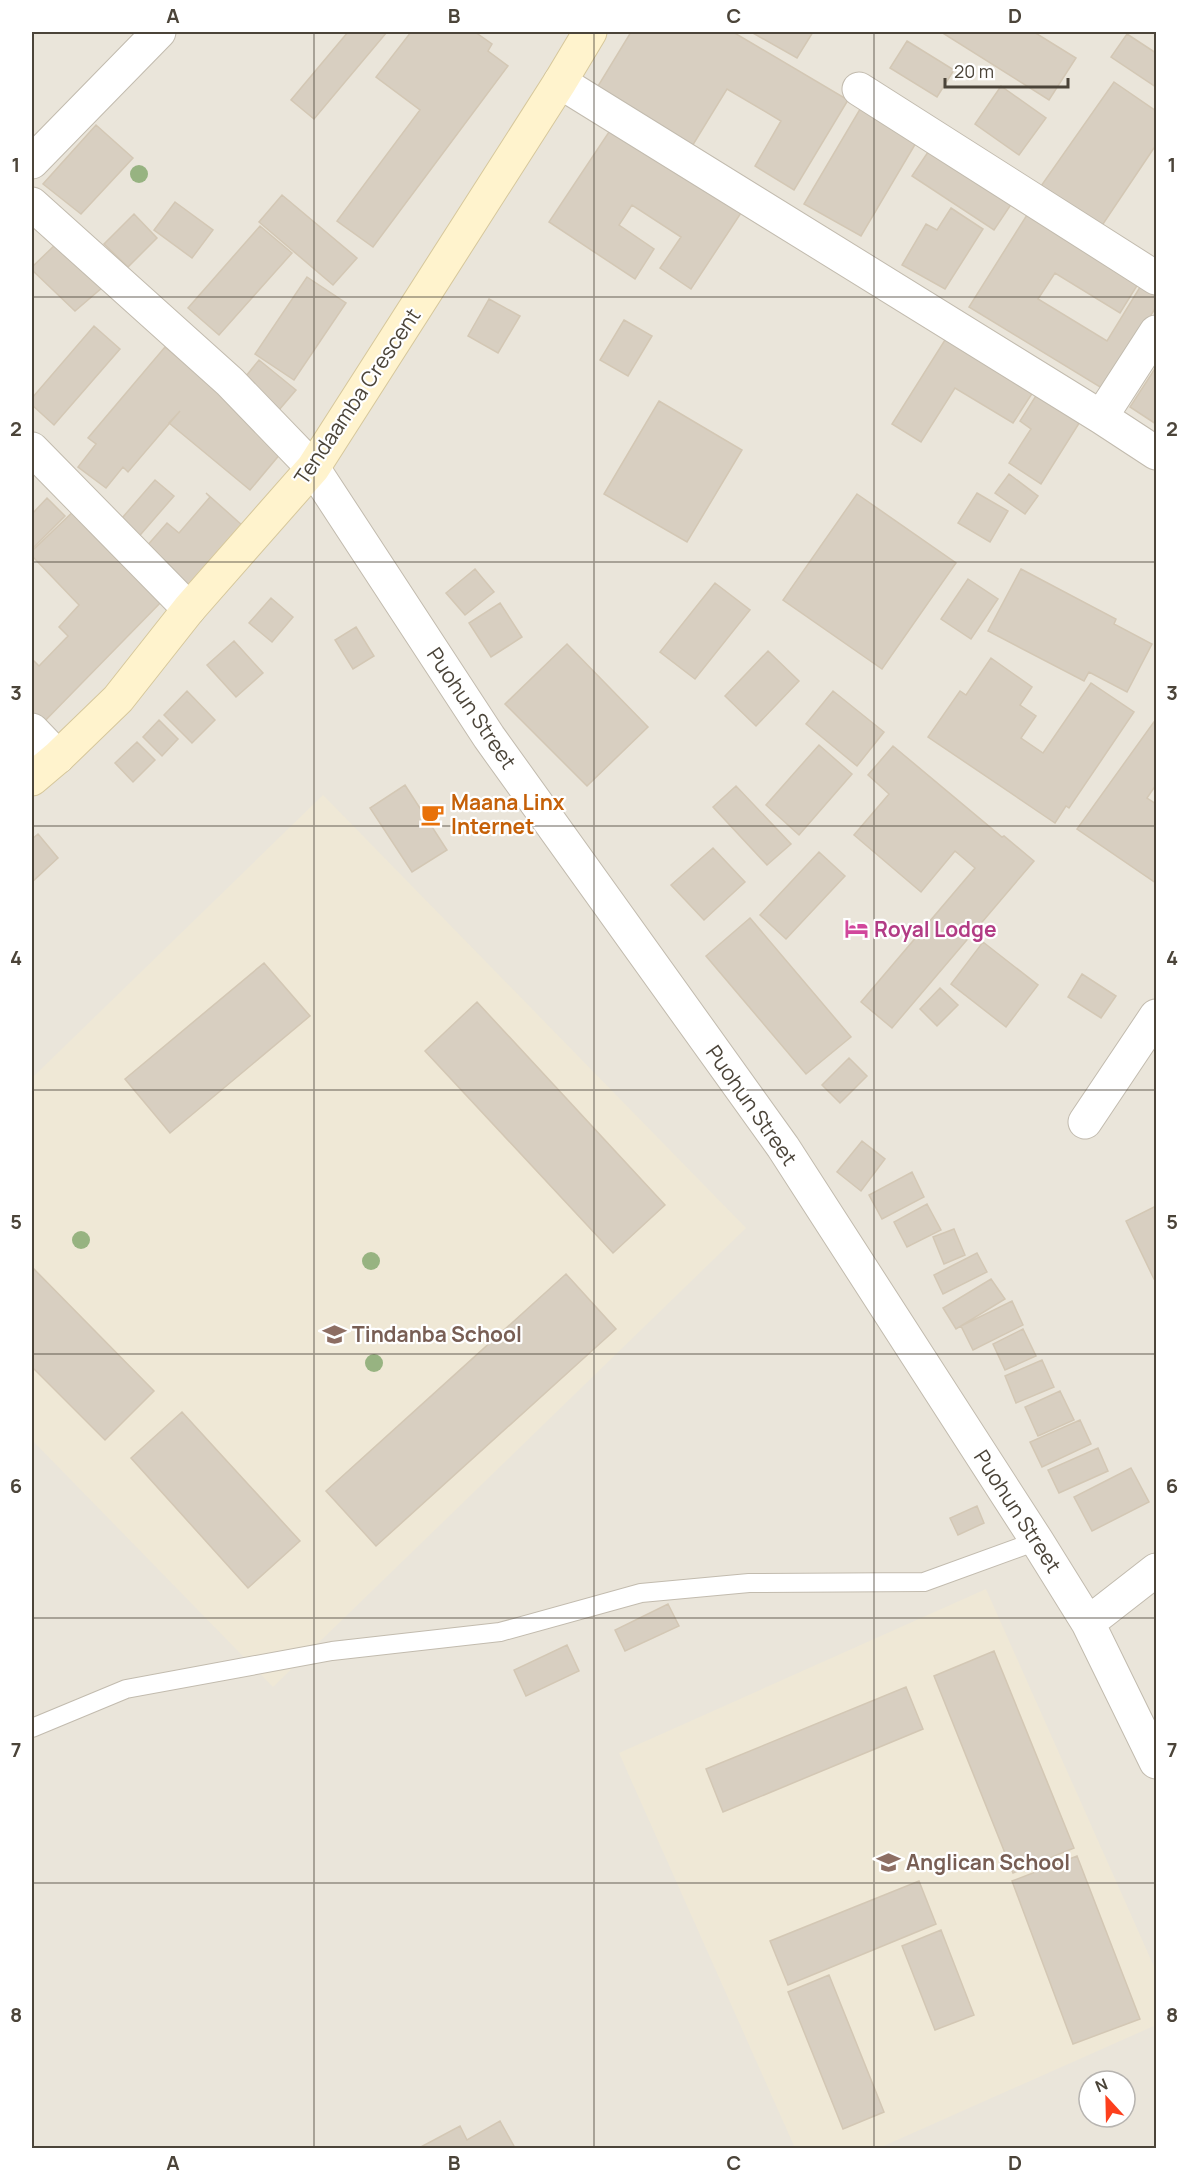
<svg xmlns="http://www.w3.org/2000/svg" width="1188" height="2180" font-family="Manrope,sans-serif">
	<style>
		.residential { fill: #eae5da; fill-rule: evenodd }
		.education { fill: #efe8d6 }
		.building { fill: #d8cfc1; stroke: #d3c7b4; stroke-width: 1.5 }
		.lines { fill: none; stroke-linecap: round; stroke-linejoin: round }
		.lane-casing { stroke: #c2bbae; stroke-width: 20 }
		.street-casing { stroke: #c2bbae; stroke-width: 35 }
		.secondary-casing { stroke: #d6c79b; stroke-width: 35 }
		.lane { stroke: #fff; stroke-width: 18 }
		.street { stroke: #fff; stroke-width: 33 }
		.secondary { stroke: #fff3cd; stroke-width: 33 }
		.tree { fill: #97b381 }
		.grid { fill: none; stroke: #4b4439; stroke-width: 1.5; stroke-opacity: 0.55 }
		.labels { text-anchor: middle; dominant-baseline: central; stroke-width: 4.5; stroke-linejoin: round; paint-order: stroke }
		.street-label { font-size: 21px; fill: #4b4439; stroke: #fff }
		.food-label { font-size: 21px; font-weight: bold; fill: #c56008; stroke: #fff; text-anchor: start }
		.hotel-label { font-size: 21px; font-weight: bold; fill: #b23c85; stroke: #fff; text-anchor: start }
		.education-label { font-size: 21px; font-weight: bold; fill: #785e54; stroke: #fff; text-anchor: start }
		.neatline { fill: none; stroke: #4b4439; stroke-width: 2 }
		.grid-label { font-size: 20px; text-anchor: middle; font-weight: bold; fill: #4b4439 }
	</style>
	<rect width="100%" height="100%" fill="#f6f3ec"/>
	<path class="residential" d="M32 32H1156V2148H32ZM1089 2081H1125V2117H1089Z"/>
	<path class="education" d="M323 795 746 1228 273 1687 32 1440V1078Z
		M986 1589 1156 1971V2025L879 2148H795L619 1753Z"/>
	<path class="building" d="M348 32H387L314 119 291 100Z
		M411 32H475L492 44 488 51 508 66 373 247 337 221 420 110 376 77Z
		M631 32H733L848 100 794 190 755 166 781 121 727 89 691 148 595 91Z
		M751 32H813L797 58Z
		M941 32H1034L1076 58 1049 100Z
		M1127 34 1156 53V87L1111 57Z
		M907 41 954 70 937 97 890 68Z
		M1114 82 1156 111V145L1101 227 1041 186Z
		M1001 86 1046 118 1019 155 975 124Z
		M866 99 923 131 861 236 804 204Z
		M96 125 133 158 81 214 43 184Z
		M611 129 741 213 691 289 660 268 681 237 632 205 619 225 654 249 635 279 549 222Z
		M934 143 1016 197 994 230 912 176Z
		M282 195 357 258 333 285 259 222Z
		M175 202 213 230 192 258 154 230Z
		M1032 207 1143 276 1120 313 1055 273 1038 299 1107 341 1145 279 1156 286V307L1105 390 969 307Z
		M951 208 983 229 945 289 902 265 926 224 937 230Z
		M134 214 157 238 128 267 104 244Z
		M260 226 292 253 219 335 188 308Z
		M57 243 103 287 75 311 32 270V267Z
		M307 277 346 303 294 380 255 354Z
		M489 299 520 316 498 353 468 336Z
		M624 320 652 336 628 376 600 360Z
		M94 326 120 349 54 425 32 405V398Z
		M950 332 1037 386 1013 423 955 388 921 442 892 424Z
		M165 347 286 447 250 490 169 423 180 411 128 472 123 467 106 488 78 467 96 444 88 438Z
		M259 360 296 390 279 410 242 381Z
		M1156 367V424L1130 407Z
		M1039 391 1083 417 1041 484 1009 463 1031 429 1020 421Z
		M659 401 742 450 687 542 604 494Z
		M1009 474 1038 496 1025 514 995 493Z
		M155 480 174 496 135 541 116 525Z
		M206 493 243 526 184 594 139 555 167 523 179 533 210 497Z
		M977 493 1008 511 990 542 958 523Z
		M857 494 956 563 882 669 783 600Z
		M47 498 65 516 32 549V514Z
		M79 506 166 597 39 727 32 719V659L39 666 68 636 59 627 79 605 32 556V551Z
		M475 569 494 592 465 615 446 593Z
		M1021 569 1116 619 1114 624 1152 644 1127 692 1089 672 1084 681 988 631Z
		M968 579 998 599 971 639 941 619Z
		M715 583 750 610 695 679 660 652Z
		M271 598 293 617 272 642 249 623Z
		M500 603 522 637 491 657 469 623Z
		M356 627 374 656 353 669 335 640Z
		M234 641 263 673 236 697 207 665Z
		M567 644 648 727 587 786 505 704Z
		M768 651 799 681 756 726 725 696Z
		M991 658 1032 687 1020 705 1036 716 1021 738 1043 753 1091 683 1134 712 1069 808 1066 806 1055 823 928 737 960 691 966 695Z
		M187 691 215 720 192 743 164 715Z
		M833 691 884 732 857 766 806 724Z
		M1156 719V785L1147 798 1156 804V883L1077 829Z
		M159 720 178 739 162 756 143 737Z
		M137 742 155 760 133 782 115 763Z
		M819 745 852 774 799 835 766 805Z
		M893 746 1002 837 1004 836 1034 861 892 1028 861 1002 975 868 955 851 921 892 854 835 889 794 868 775Z
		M405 785 447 850 412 872 370 808Z
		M736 786 791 844 767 865 713 807Z
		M38 834 58 858 32 882V839Z
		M713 848 745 882 704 920 671 885Z
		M819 852 845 876 786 939 760 915Z
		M750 918 851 1037 806 1074 706 956Z
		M983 942 1038 985 1006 1027 951 984Z
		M264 963 310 1016 170 1133 125 1079Z
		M1082 974 1116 996 1101 1018 1068 997Z
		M940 988 958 1005 937 1026 920 1009Z
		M477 1002 665 1205 613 1253 425 1051Z
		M849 1058 867 1076 840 1103 822 1085Z
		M862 1141 885 1159 861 1191 837 1172Z
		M912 1172 924 1197 882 1219 869 1195Z
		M927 1204 941 1230 907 1247 894 1222Z
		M1156 1206V1278L1154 1279 1126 1221Z
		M954 1229 965 1255 944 1264 933 1237Z
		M977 1253 987 1272 943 1294 934 1275Z
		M32 1267 154 1391 105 1440 32 1367Z
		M566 1274 616 1329 376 1546 326 1491Z
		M991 1279 1005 1299 956 1329 943 1308Z
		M1012 1301 1023 1325 973 1350 961 1326Z
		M1023 1329 1036 1356 1005 1370 993 1344Z
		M1042 1360 1054 1387 1016 1403 1005 1376Z
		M1060 1391 1074 1420 1038 1436 1025 1407Z
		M182 1412 300 1541 248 1588 131 1458Z
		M1080 1420 1091 1444 1042 1467 1030 1442Z
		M1098 1448 1108 1471 1059 1493 1048 1470Z
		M1131 1468 1149 1502 1092 1531 1074 1497Z
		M977 1506 984 1523 958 1535 950 1518Z
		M668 1604 679 1626 625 1651 615 1630Z
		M567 1645 579 1671 526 1696 514 1670Z
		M994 1651 1074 1848 1013 1873 934 1676Z
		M906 1687 923 1729 723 1812 706 1769Z
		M1077 1856 1140 2019 1073 2044 1012 1881Z
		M919 1881 936 1924 788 1985 770 1941Z
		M941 1930 974 2015 935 2030 902 1946Z
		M829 1975 884 2112 843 2129 788 1992Z
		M500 2121 515 2148H419L460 2126 467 2140Z"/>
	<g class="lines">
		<defs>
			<path id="lane" d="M32 1728 126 1689 332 1651 500 1632 641 1593 749 1583 924 1582 1037 1541"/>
			<path id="street" d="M560 82 1101 417 1156 453
				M859 89 1156 278
				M32 162 159 32
				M32 204 230 382 313 468 489 737 783 1147 1037 1541 1088 1623 1156 1762
				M1101 417 1156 332
				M32 449 189 609
				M32 730 58 757
				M1085 1122 1156 1016
				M1088 1623 1156 1570"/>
			<path id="secondary" d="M32 779 58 757 118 699 189 609 313 468 560 82 590 32"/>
		</defs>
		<use href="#lane" class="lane-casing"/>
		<use href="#street" class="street-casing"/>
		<use href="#secondary" class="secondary-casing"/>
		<use href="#lane" class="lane"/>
		<use href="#street" class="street"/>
		<use href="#secondary" class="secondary"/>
	</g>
	<g class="tree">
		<circle cx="139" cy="174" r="9"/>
		<circle cx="81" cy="1240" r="9"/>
		<circle cx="371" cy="1261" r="9"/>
		<circle cx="374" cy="1363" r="9"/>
	</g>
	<path class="grid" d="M314 32V2148M594 32V2148M874 32V2148M32 297H1156M32 562H1156M32 826H1156M32 1090H1156M32 1354H1156M32 1618H1156M32 1883H1156"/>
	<defs>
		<symbol id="cafe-bare" viewBox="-9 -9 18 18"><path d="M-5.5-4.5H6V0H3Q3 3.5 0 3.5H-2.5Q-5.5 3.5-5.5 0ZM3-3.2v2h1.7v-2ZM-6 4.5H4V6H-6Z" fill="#e8710a" stroke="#fff" stroke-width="2.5" paint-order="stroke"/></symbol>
		<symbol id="hotel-bare" viewBox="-9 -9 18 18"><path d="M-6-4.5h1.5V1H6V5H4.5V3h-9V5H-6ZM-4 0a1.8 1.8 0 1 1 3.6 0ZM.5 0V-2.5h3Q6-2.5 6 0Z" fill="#d1479c" stroke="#fff" stroke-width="2.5" paint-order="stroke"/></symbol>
		<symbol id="school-bare" viewBox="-9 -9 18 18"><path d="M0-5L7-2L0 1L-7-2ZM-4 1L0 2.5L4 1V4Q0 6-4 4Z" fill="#8d6e63" stroke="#fff" stroke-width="2.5" paint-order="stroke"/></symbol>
	</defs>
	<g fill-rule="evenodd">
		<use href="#cafe-bare" x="416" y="798" width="33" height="33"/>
		<use href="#hotel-bare" x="840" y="912" width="33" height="33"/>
		<use href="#school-bare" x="318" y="1318" width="33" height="33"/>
		<use href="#school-bare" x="872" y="1846" width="33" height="33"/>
	</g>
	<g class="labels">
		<g class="street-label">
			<text transform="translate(357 396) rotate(-56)">Tendaamba Crescent</text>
			<text transform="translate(472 708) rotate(56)">Puohun Street</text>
			<text transform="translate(752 1105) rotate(55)">Puohun Street</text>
			<text transform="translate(1018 1511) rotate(57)">Puohun Street</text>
		</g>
		<g class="food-label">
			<text x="451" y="802">Maana Linx<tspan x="451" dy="24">Internet</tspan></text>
		</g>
		<g class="hotel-label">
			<text x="874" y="929">Royal Lodge</text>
		</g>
		<g class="education-label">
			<text x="352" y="1334">Tindanba School</text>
			<text x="906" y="1862">Anglican School</text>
		</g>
	</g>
	<rect width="1188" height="2180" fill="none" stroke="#ffffff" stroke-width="66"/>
	<g transform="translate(1107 2099) rotate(338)"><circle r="28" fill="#ffffff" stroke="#b7b4b0" stroke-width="1.5"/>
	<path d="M0-4.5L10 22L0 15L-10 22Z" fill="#fc3f1d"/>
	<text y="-9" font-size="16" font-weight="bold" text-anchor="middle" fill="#4b4439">N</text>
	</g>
	<path d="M945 78v9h123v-9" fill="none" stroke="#4b4439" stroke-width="3"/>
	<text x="954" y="78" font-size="18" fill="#4b4439" stroke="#ffffff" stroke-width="4.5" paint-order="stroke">20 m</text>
	<rect x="33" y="33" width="1122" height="2114" class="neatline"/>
	<g class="grid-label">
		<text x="173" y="23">A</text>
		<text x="454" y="23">B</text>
		<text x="734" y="23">C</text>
		<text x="1015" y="23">D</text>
		<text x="16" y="172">1</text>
		<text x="1172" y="172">1</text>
		<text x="16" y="436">2</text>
		<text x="1172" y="436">2</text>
		<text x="16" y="700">3</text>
		<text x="1172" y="700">3</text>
		<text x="16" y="965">4</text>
		<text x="1172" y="965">4</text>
		<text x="16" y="1229">5</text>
		<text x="1172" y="1229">5</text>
		<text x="16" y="1493">6</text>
		<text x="1172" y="1493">6</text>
		<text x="16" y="1757">7</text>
		<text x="1172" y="1757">7</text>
		<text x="16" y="2022">8</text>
		<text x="1172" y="2022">8</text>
		<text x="173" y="2170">A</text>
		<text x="454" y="2170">B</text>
		<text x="734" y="2170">C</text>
		<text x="1015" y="2170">D</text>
	</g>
</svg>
